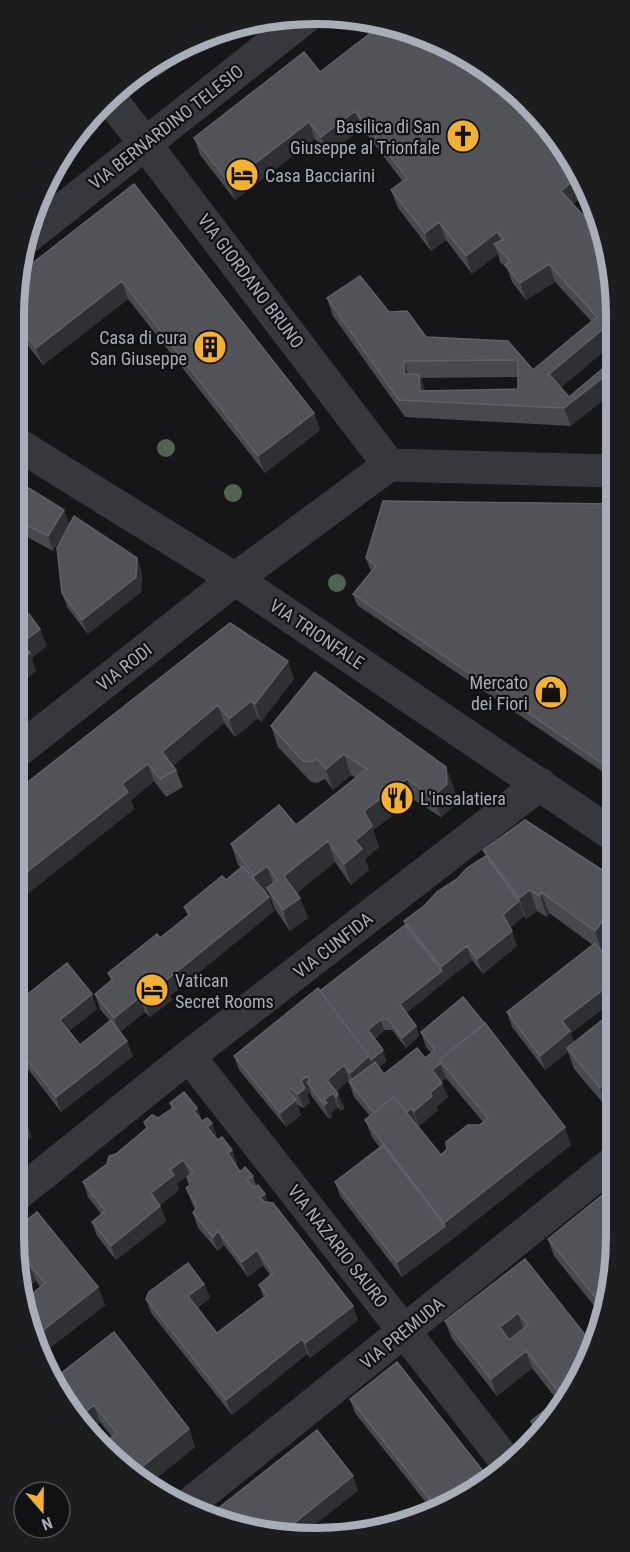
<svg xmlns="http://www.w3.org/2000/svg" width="630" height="1552" font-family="'Roboto Condensed',sans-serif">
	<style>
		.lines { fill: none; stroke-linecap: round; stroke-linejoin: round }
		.minor { stroke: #37383d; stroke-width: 33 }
		.tree { fill: #506452 }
		.wall { fill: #47494d; fill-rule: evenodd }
		.shaded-wall { fill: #2f3033 }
		.building { fill: #525359; stroke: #5f6168; stroke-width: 1.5; fill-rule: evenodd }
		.labels { text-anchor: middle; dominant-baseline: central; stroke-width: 4.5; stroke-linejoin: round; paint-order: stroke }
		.poi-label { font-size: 18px; fill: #a8adb8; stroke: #111113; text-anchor: end }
		.street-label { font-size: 18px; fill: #a8adb8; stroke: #111113 }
		.rim { fill: none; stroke: #a8adb8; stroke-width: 8 }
	</style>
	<rect width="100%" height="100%" fill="#161618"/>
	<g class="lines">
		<path class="minor" d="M111 99 389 465
			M26 238 307 16
			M14 442 235 579 615 836
			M389 465 614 471
			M14 754 235 579 389 465
			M189 1056 508 1464
			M14 1197 189 1056 540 784
			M187 1506 616 1160"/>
	</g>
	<g class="tree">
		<circle cx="166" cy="448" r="9"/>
		<circle cx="233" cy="493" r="9"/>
		<circle cx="337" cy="583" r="9"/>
	</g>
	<path class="wall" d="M181 45 157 78 150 69Z
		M320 72 542 116 589 191 573 204 614 275V353L609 347 560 388 571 426 405 417 333 316 327 298 389 312 426 337 508 341 533 370 591 321 555 282 526 300 512 282 507 268 500 262 498 254 472 274 446 240 431 251 398 208 391 190 403 182 362 128 328 155 315 139 235 200 200 155 194 138ZM518 377V389L425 391 421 378Z
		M134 184 314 413 320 430 265 473 128 299 43 365 14 328V315Z
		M14 479 64 510 69 524 53 551 14 530Z
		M614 504 615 780 357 605 353 594 372 570 370 569 366 558Z
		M142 572 141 592 88 634 67 607 62 593Z
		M230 623 294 679 261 722 258 718 235 737 224 723 173 766 176 770 183 787 166 797 154 781 131 800 134 809 16 903 14 899V793Z
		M271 726 454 788 455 805 441 817 414 800 373 830 379 847 365 859 369 870 351 885 335 862 297 893 300 898 308 918 290 931 275 909 268 891 266 893 269 897 274 911 170 996 172 1000 150 1017 145 1012 120 1032 133 1056 61 1112 14 1051V1005L97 1009 69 1031 80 1045 110 1021 100 1009 95 994 111 981 108 973 160 938 188 916 184 907 226 880 241 868 238 865 231 844 296 825 356 778 351 775 333 790 325 779 317 783 311 782 278 747Z
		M483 850 616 879V951L611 945 610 942 602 952 616 970V999L571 1033 574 1042 616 1009 608 1109 574 1069 568 1052 545 1070 512 1027 507 1012 593 945 549 913 547 917 537 911 526 919 524 916 510 928 517 946 483 974 472 960 406 1013 416 1026 419 1036 406 1048 392 1030H384L375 1039 387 1061 379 1067 384 1074 425 1058 431 1053 426 1047 421 1032 571 1145 450 1241 402 1277 340 1196 335 1182 380 1148 372 1137 365 1120 370 1116 354 1097 349 1082 350 1081 349 1080 337 1091 338 1094 344 1108 341 1111 338 1107 331 1113 332 1117 329 1119 312 1097 310 1092 307 1095 310 1102 304 1108 297 1105 301 1115 286 1127 239 1070 234 1056 320 991 405 925 404 921 424 906 486 856ZM446 1078 483 1122 441 1155 416 1124 417 1123 419 1126 438 1110 436 1107 448 1097 441 1082Z
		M170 1103 197 1108 202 1121 212 1123 217 1138 216 1139 232 1150 237 1164 236 1165 240 1172 253 1176 256 1186 358 1320 310 1358 307 1354 232 1415 151 1313 146 1299 204 1284 210 1298 197 1308 217 1333 264 1298 259 1285 270 1275 263 1265 248 1277 224 1245 218 1251 198 1228 193 1213 195 1209 192 1203 186 1188 190 1185 189 1174 177 1184 179 1190 160 1205 166 1221 116 1260 97 1236 92 1222 101 1214 88 1197 83 1182 107 1164 116 1154 158 1118 172 1109Z
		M14 1237 98 1287 105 1305 41 1355 30 1334ZM36 1281 40 1287 32 1294 27 1288Z
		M616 1237 603 1317 554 1256 548 1239Z
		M525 1259 594 1346 554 1421 536 1437 531 1421 557 1400 532 1368 497 1396 452 1339 445 1321Z
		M55 1378 189 1429 195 1447 148 1485 101 1446 112 1437 100 1422Z
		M350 1399 482 1488 431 1509 355 1413Z"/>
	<path class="shaded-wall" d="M209 37 157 78 153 67 181 45Z
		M355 111 362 128 328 155 321 137Z
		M92 113 98 129 66 155 88 116Z
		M309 122 315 139 235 200 229 183Z
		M579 176 589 191 567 208 561 191Z
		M439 222 446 240 431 251 425 233Z
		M497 232 504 249 494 244 498 254 472 274 466 256Z
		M549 264 555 282 526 300 520 283Z
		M122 281 128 299 43 365 36 348Z
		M603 329 609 347 556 392 549 374Z
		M404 361 410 378 404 374Z
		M614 369V392L571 426 564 408Z
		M419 374 426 392 420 391Z
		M314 413 320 430 265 473 258 456Z
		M64 510 69 524 53 551 48 536Z
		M137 558 142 572 141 592 88 634 82 620Z
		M40 629 47 646 32 658 36 671 14 689V666L22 643Z
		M288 661 294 679 261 722 255 704Z
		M251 701 258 718 235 737 229 719Z
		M218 705 224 723 168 770 162 752Z
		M344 754 351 775 333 790 326 769Z
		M148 764 154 781 131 800 134 809 16 903 14 895V882L122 784Z
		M446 767 454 788 455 805 441 817 433 797Z
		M407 779 414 800 373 830 379 847 365 859 369 870 351 885 344 864 355 841 364 811Z
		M328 841 335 862 292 897 284 876Z
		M267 866 274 887 267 888 268 891 262 896 254 876Z
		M530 890 537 911 526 919 519 898Z
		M541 892 549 913 547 917 540 896Z
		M269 897 274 911 170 996 172 1000 150 1017 144 1002 164 982Z
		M300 898 308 918 290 931 283 910Z
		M519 901 524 916 508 930 503 915Z
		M613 907 616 913V935L604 925 610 942 602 952 595 931Z
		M512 931 517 946 483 974 477 959Z
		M467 946 472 960 404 1015 400 1004 442 971 441 967Z
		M616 980V999L571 1033 575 1046 567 1048 568 1052 545 1070 540 1056 562 1021Z
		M92 994 97 1009 65 1034 60 1020Z
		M140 997 145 1012 119 1033 114 1018Z
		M380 1020 384 1030 372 1041 368 1030Z
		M416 1026 419 1036 406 1048 402 1038Z
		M127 1041 133 1056 61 1112 56 1097Z
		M383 1050 387 1061 355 1087 350 1073 369 1056Z
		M440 1064 446 1078 438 1085 432 1070Z
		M344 1065 349 1080 333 1094 338 1107 331 1113 332 1117 329 1119 324 1105 327 1080Z
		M616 1075V1102L608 1109 600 1088Z
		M307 1076 313 1090 307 1082 310 1092 307 1095 310 1102 304 1108 298 1094 301 1081Z
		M442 1083 448 1097 436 1107 438 1110 419 1126 414 1111 430 1093Z
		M291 1089 301 1115 286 1127 280 1113 289 1091Z
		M338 1094 344 1108 341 1111 336 1097Z
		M197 1108 202 1123 194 1111Z
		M411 1108 417 1123 411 1127 406 1112Z
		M25 1120 32 1137 14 1151V1129Z
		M212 1123 217 1138 213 1142 207 1127Z
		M565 1127 571 1145 450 1241 402 1277 397 1262 445 1226 444 1223Z
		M232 1150 237 1164 233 1168 228 1153Z
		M183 1160 189 1174 177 1184 179 1190 156 1208 151 1193 170 1170Z
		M265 1194 270 1208 260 1197Z
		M160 1206 166 1221 116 1260 111 1246Z
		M218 1231 224 1245 218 1251 213 1237Z
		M257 1250 263 1265 248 1277 242 1262Z
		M29 1264 36 1281 23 1291 19 1272Z
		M204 1284 210 1298 194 1311 188 1296Z
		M98 1287 105 1305 41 1355 32 1339Z
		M353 1306 358 1320 310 1358 305 1343Z
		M518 1313 524 1330 506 1345 500 1327Z
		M302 1339 307 1354 232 1415 226 1400Z
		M526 1351 532 1368 497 1396 491 1379Z
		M94 1405 100 1422 87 1433 78 1418Z
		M189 1429 195 1447 148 1485 134 1473Z
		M353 1476 358 1491 302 1535 278 1536Z"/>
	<path class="building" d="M381 25 412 29 483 64 542 116 579 176 561 191 592 225 599 220 614 275V343L603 329 549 374 569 397 614 359V369L564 408 399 400 327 298 360 276 389 312 407 311 426 337 508 341 533 370 597 317 549 264 520 283 505 265 510 261 494 244 504 239 497 232 466 256 439 222 425 233 391 190 407 178 355 111 321 137 309 122 229 183 194 138 304 52 320 72ZM518 360V389L420 391 419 374H404V361Z
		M134 184 314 413 258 456 122 281 36 348 14 319 20 273Z
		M14 479 64 510 48 536 14 518Z
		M383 501 614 504 615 772 353 594 376 566 366 558Z
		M74 516 137 558 136 577 82 620 62 593 57 548Z
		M14 608 29 614 40 629 22 643 30 653 14 666Z
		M230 623 288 661 255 704 251 701 229 719 218 705 162 752 176 770 160 779 148 764 122 784 128 792 14 882V793Z
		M315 672 446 767 447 784 433 797 407 779 364 811 372 826 355 841 362 849 344 864 328 841 284 876 300 898 283 910 267 888 277 880 267 866 254 876 231 844 279 805 296 825 367 769 344 754 326 769 317 759 310 762 303 761 271 726Z
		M525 820 616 879V910L613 907 595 931 541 892 540 896 530 890 519 898 483 850Z
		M486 856 519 901 503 915 512 931 477 959 467 946 441 967 404 921 424 906 437 892 457 879 467 868Z
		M243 866 269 897 164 982 166 985 144 1002 140 997 114 1018 95 994 113 979 108 973 157 934 160 938 190 914 184 907 222 876 226 880Z
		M616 915V940L604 925Z
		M405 925 442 971 400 1004 416 1026 402 1038 388 1019 380 1020 368 1030 383 1050 371 1060 369 1056 320 991Z
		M595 943 616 970V980L562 1021 570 1031 540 1056 507 1012Z
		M67 963 92 994 60 1020 80 1045 111 1020 127 1041 56 1097 14 1043V1005Z
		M318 988 369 1056 350 1073 344 1065 327 1080 338 1094 336 1097 333 1093 324 1100 327 1103 324 1105 307 1082 310 1080 307 1076 301 1081 305 1088 298 1094 291 1089 289 1091 296 1100 280 1113 234 1056Z
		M463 997 485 1024 439 1060 440 1064 432 1070 442 1083 430 1093 432 1096 414 1111 411 1108 407 1112 394 1097 374 1113 349 1082 375 1062 384 1074 417 1048 425 1058 435 1050 421 1032Z
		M616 1009V1075L600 1088 567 1048Z
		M485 1023 565 1127 444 1223 365 1120 394 1097 441 1155 447 1149 446 1142 468 1125H480L488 1118 439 1060Z
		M184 1092 197 1108 194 1111 202 1121 207 1118 212 1123 207 1127 217 1140 222 1137 232 1150 228 1153 240 1172 245 1167 253 1176 247 1179 253 1188 258 1185 265 1194 260 1197 264 1202 273 1203 353 1306 305 1343 302 1339 226 1400 146 1299 149 1292 188 1263 204 1284 188 1296 217 1333 267 1295 259 1285 273 1273 257 1250 242 1262 218 1231 213 1237 193 1213 197 1207 186 1188 190 1185 187 1177 193 1172 183 1160 170 1170 174 1175 151 1193 160 1206 111 1246 92 1222 105 1211 83 1182 107 1164 109 1156 116 1154 147 1128 144 1122 152 1115 158 1118 173 1108 170 1103Z
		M14 1106 25 1120 14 1129Z
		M383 1145 445 1226 397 1262 335 1182Z
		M616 1184V1237L605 1309 548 1239Z
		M37 1212 98 1287 32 1339 30 1334 20 1279 32 1294 45 1283 29 1264 19 1272 14 1237V1230Z
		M525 1259 594 1346 554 1421 541 1433 531 1421 562 1396 526 1351 491 1379 445 1321ZM518 1313 528 1325 509 1340 500 1327Z
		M114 1332 189 1429 134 1473 101 1446 117 1433 94 1405 78 1418 55 1378Z
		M397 1362 490 1480 482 1488 436 1507 350 1399Z
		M317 1430 353 1476 278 1536H275L211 1514Z"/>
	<defs>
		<symbol id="church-disc" viewBox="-11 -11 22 22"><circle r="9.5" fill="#f2b134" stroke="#111113"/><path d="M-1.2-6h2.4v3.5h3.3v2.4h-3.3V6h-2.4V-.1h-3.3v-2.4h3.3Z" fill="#111"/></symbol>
		<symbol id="hotel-disc" viewBox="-11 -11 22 22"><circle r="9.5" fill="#f2b134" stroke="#111113"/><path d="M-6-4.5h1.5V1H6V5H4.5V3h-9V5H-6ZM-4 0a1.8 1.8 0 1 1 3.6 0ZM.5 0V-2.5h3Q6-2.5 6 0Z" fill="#111"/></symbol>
		<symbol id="building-disc" viewBox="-11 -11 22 22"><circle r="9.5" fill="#f2b134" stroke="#111113"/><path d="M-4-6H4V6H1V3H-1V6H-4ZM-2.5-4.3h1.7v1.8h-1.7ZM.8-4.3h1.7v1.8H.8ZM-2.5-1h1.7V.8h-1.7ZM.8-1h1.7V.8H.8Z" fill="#111"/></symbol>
		<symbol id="shop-disc" viewBox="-11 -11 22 22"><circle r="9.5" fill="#f2b134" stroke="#111113"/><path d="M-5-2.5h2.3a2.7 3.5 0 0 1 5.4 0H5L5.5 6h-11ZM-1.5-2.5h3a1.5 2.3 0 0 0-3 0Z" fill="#111"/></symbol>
		<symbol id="restaurant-disc" viewBox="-11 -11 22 22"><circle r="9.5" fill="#f2b134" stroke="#111113"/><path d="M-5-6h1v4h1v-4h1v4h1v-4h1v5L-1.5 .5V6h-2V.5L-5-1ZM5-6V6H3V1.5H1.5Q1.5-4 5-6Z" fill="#111"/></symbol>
	</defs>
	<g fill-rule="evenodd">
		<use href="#church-disc" x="444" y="117" width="38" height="38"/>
		<use href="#hotel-disc" x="223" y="156" width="38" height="38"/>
		<use href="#building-disc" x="191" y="328" width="38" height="38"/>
		<use href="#shop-disc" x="532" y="673" width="38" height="38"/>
		<use href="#restaurant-disc" x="378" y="779" width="38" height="38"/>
		<use href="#hotel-disc" x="133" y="971" width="38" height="38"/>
	</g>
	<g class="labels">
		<g class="poi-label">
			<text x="440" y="126">Basilica di San<tspan x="440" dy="21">Giuseppe al Trionfale</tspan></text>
			<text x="265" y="175" text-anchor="start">Casa Bacciarini</text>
			<text x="187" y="337">Casa di cura<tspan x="187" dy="21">San Giuseppe</tspan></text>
			<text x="528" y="682">Mercato<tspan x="528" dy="21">dei Fiori</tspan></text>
			<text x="420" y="798" text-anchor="start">L'insalatiera</text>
			<text x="175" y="980" text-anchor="start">Vatican<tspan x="175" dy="21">Secret Rooms</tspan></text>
		</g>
		<g class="street-label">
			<text transform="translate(166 127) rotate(-38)">VIA BERNARDINO TELESIO</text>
			<text transform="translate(251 281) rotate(53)">VIA GIORDANO BRUNO</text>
			<text transform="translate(317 634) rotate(34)">VIA TRIONFALE</text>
			<text transform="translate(124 667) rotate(-38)">VIA RODI</text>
			<text transform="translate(333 945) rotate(-38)">VIA CUNFIDA</text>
			<text transform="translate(338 1246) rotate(52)">VIA NAZARIO SAURO</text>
			<text transform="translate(402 1333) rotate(-39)">VIA PREMUDA</text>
		</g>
	</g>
	<path d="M0 0H630V1552H0ZM315 24H315A291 291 0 0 1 606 315V1237A291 291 0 0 1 315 1528H315A291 291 0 0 1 24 1237V315A291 291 0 0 1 315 24Z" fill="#1d1d20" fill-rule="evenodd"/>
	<path class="rim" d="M315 24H315A291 291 0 0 1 606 315V1237A291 291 0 0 1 315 1528H315A291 291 0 0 1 24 1237V315A291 291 0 0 1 315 24Z"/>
	<g transform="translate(42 1510) rotate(160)"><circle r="28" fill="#111113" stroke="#4d4f55" stroke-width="1.5"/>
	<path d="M0-4.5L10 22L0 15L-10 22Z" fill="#f2b134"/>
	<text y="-9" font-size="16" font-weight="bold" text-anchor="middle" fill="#a8adb8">N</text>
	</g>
</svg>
